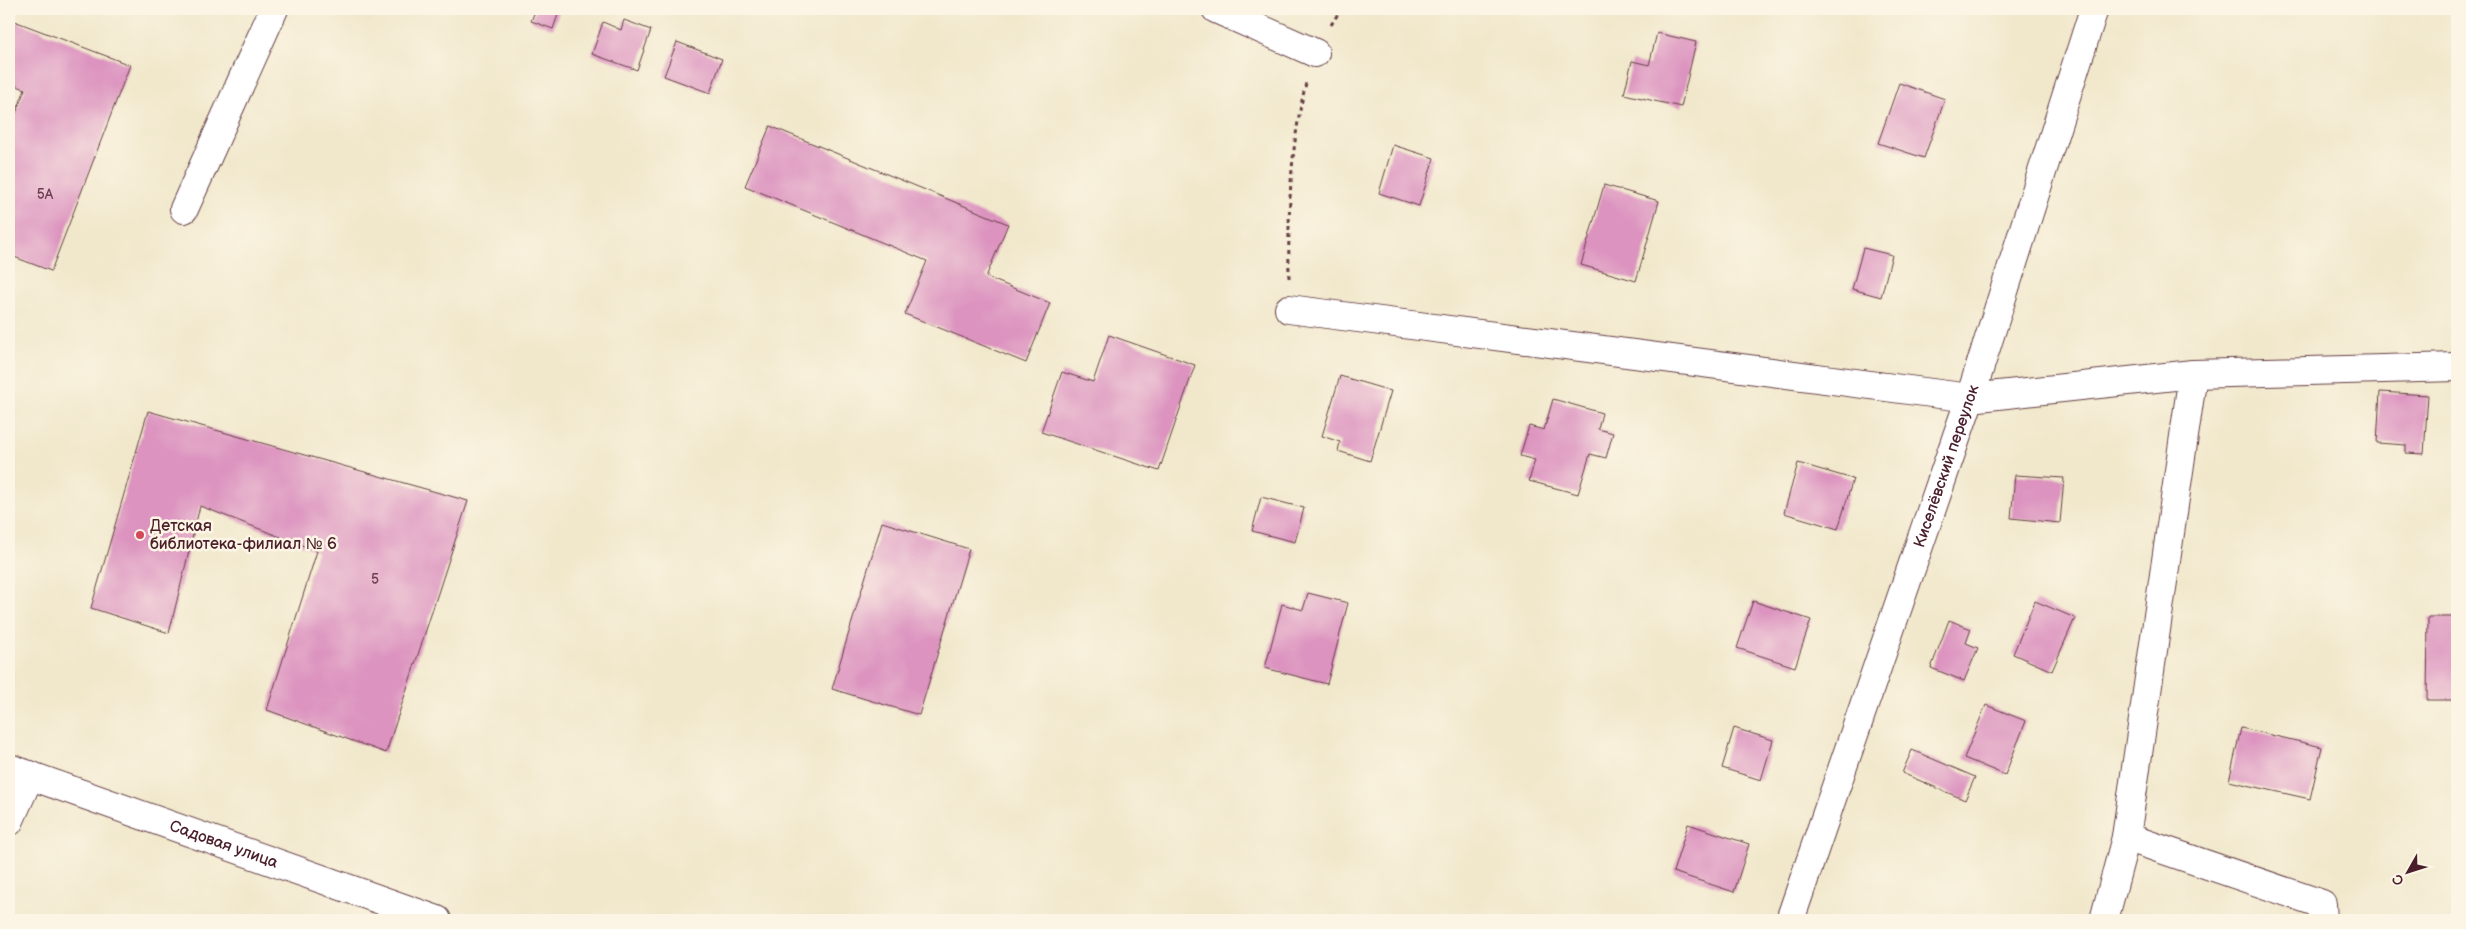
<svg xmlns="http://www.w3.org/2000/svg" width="2466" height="929" font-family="'Balsamiq Sans',sans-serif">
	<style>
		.building { fill: #dc93bf }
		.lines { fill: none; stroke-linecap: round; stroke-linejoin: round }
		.minor-casing { stroke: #633d43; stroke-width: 30 }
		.path { stroke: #633d43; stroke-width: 3; stroke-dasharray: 4 4; stroke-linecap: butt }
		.minor { stroke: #fff; stroke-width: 28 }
		.poi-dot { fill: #d1495b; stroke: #fcf5e5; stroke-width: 2 }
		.labels { text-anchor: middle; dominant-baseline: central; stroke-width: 5; stroke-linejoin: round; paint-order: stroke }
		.number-label { font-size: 14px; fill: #6e3c50 }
		.street-label { font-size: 16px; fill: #4a1f2b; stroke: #fcf5e5 }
		.poi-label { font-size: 16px; fill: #4a1f2b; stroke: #fcf5e5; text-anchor: start }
	</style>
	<rect width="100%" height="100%" fill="#fcf5e5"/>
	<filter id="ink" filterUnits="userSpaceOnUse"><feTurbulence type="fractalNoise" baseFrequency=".02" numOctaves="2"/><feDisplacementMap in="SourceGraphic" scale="10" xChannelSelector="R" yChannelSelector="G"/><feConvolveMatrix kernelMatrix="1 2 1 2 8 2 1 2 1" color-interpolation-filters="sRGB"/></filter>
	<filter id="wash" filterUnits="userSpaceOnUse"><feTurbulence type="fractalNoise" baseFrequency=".0096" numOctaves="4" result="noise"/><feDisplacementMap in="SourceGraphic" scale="20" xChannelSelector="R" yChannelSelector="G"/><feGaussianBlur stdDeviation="1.12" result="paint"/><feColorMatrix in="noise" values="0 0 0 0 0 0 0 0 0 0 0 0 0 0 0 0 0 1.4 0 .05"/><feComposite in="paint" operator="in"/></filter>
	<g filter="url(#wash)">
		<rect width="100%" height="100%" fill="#f1e8cc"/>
		<g id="blocks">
			<path class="building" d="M536 9H560L553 29 531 21Z
				M9 19 130 65 51 271 9 255V132L25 89 9 83Z
				M624 20 651 30 637 70 592 54 603 22 621 30Z
				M1657 33 1696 42 1681 107 1624 94 1632 61 1649 65Z
				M677 42 722 59 710 93 664 76Z
				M1899 83 1945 99 1924 158 1878 143Z
				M770 126 1008 224 986 277 1050 303 1026 363 905 314 927 261 745 186Z
				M1393 145 1434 158 1419 206 1379 193Z
				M1604 185 1659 201 1636 281 1581 265Z
				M1863 248 1892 255 1881 297 1852 289Z
				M1109 335 1195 365 1159 471 1041 432 1062 372 1093 382Z
				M1340 376 1391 391 1370 461 1338 451 1340 442 1322 436Z
				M2380 392 2428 395 2424 454 2406 453V445L2377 443Z
				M1553 399 1602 413 1598 429 1613 433 1606 458 1590 454 1578 494 1529 481 1535 460 1520 456 1529 426 1544 430Z
				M148 411 468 501 386 753 267 710 317 551 200 506 169 633 91 608Z
				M1798 463 1853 479 1838 529 1784 513Z
				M2015 475 2064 478 2060 523 2011 518Z
				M1261 497 1304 508 1295 542 1252 531Z
				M882 522 969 549 919 715 832 689Z
				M1308 593 1348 603 1327 684 1265 668 1282 604 1303 610Z
				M1753 601 1811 620 1795 667 1737 648Z
				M2035 601 2075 618 2052 671 2013 654Z
				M2428 617H2457V700H2427Z
				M1949 620 1971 629 1966 643 1978 648 1964 681 1931 668Z
				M1986 705 2026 721 2005 775 1964 758Z
				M1734 728 1773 740 1761 780 1722 768Z
				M2241 728 2322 747 2310 799 2229 781Z
				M1912 750 1975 777 1965 800 1902 773Z
				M1688 824 1749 844 1734 892 1673 872Z"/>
		</g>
	</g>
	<g filter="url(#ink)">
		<use href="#blocks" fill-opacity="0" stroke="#633d43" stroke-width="1"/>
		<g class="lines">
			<defs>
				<g id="minor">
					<path d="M1216 9 1315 53"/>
					<path d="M184 209 274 9"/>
					<path d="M1289 309 1970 398 2193 374 2457 367"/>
					<path d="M2193 374 2126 837 2322 904 2323 920"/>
					<path id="s1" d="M9 768 437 920"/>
					<path d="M9 822 30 775"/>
					<path id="s2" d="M1790 920 1970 398 2094 9"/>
					<path d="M2104 920 2126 837"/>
				</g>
			</defs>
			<use href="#minor" class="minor-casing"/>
			<path class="path" d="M1331 25 1341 9
				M1289 278C1288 213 1290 147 1306 83"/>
			<use href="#minor" class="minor"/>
		</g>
	</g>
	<circle class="poi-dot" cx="140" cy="535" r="5"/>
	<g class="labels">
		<g class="number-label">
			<text x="45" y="194">5А</text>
			<text x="375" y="579">5</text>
		</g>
		<g class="street-label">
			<text stroke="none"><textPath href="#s2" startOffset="480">Киселёвский переулок</textPath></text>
			<text stroke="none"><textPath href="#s1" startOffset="228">Садовая улица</textPath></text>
		</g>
		<g class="poi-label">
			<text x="150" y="526">Детская<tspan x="150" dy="18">библиотека-филиал № 6</tspan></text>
		</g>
	</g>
	<rect width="2466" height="929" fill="none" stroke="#fcf5e5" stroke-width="30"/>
	<g transform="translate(2408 872) rotate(231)" stroke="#fcf5e5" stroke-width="4" paint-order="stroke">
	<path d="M0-4L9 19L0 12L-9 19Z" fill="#4a1f2b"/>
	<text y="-8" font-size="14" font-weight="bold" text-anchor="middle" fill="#4a1f2b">С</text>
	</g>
</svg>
